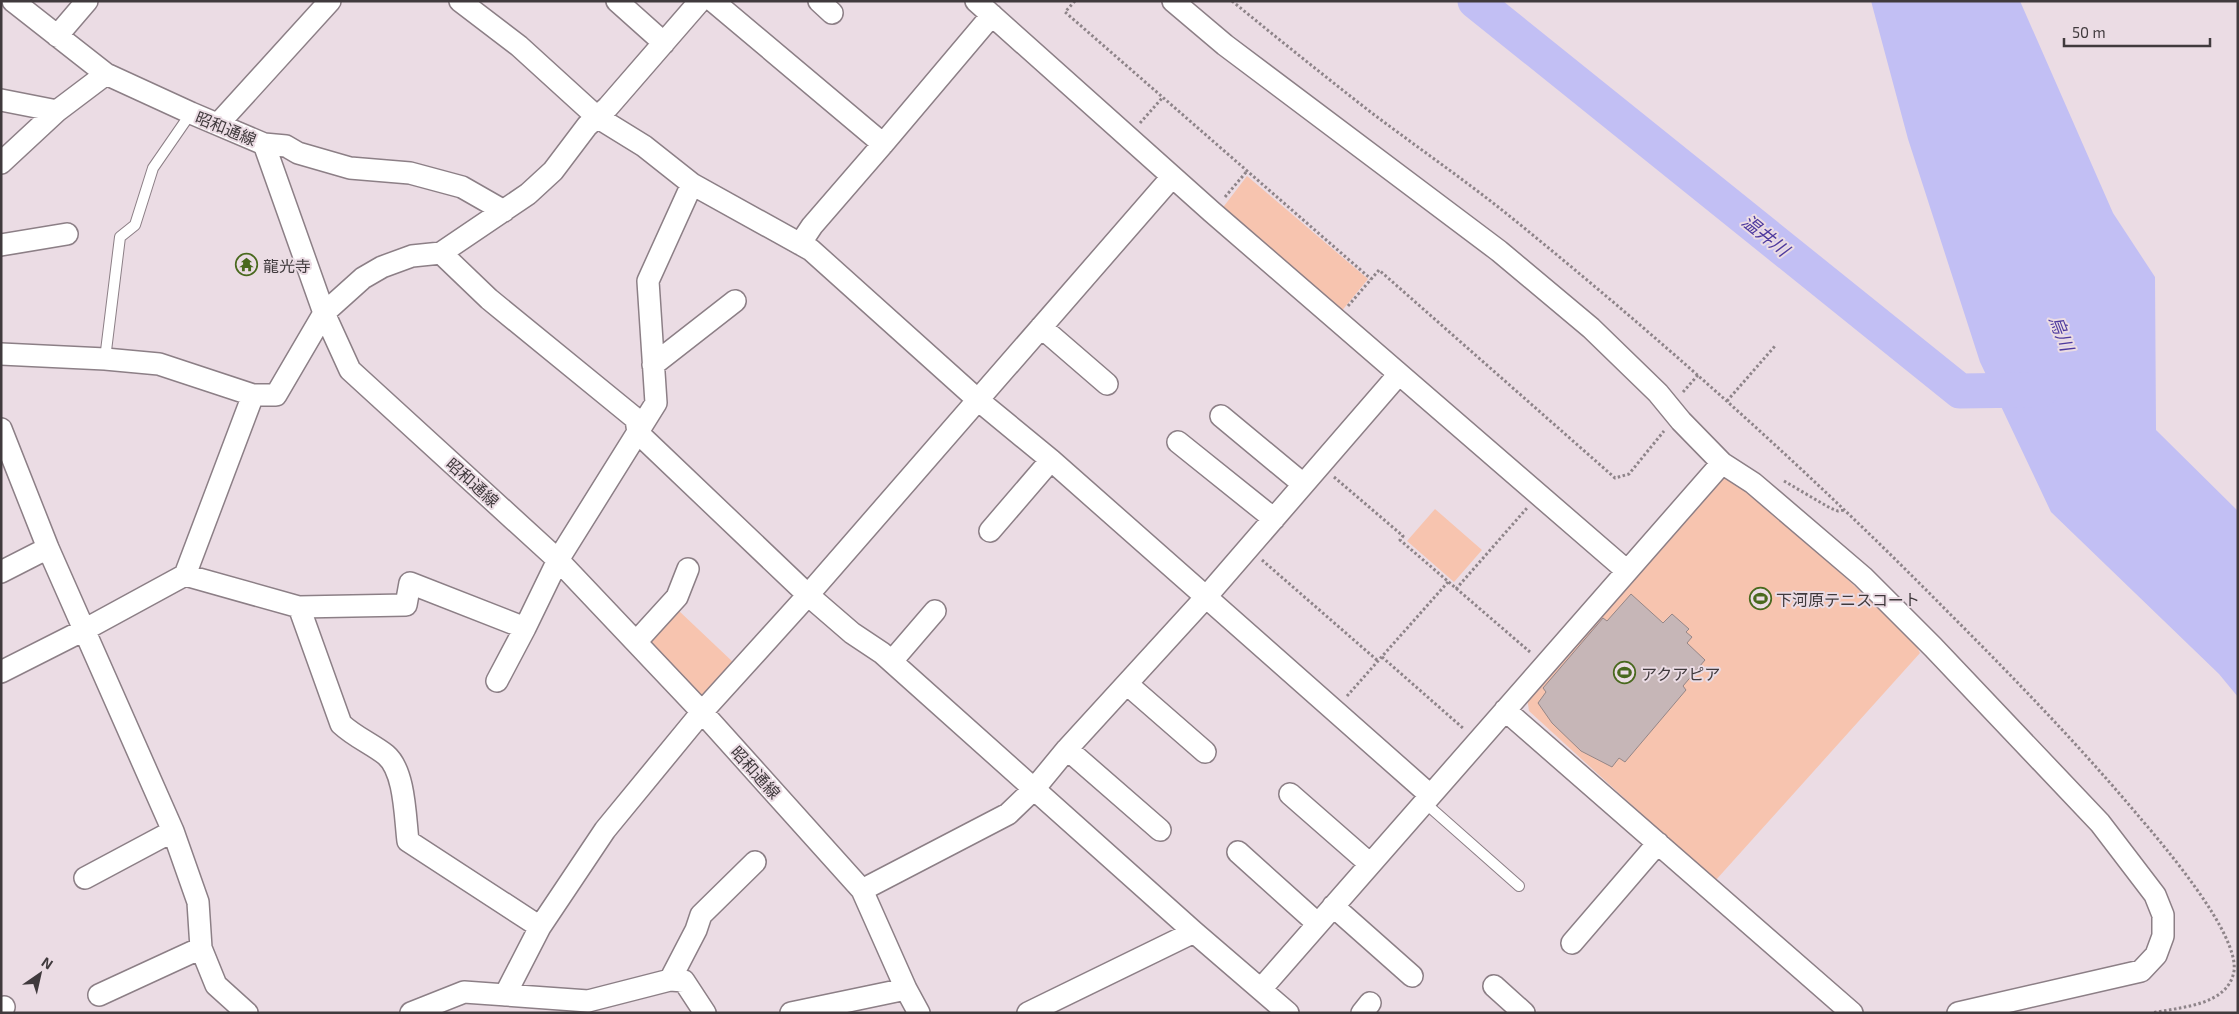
<svg xmlns="http://www.w3.org/2000/svg" width="2239" height="1014" font-family="'Exo 2','Noto Sans JP',sans-serif">
	<style>
		.green { fill: #f7c4af }
		.water { fill: #c2bff4 }
		.lines { fill: none; stroke-linecap: round; stroke-linejoin: round }
		.river { stroke: #c2bff4; stroke-width: 35 }
		.building { fill: #c6b6b7; stroke: #958687 }
		.lane-casing { stroke: #8c7f86; stroke-width: 12 }
		.street-casing { stroke: #8c7f86; stroke-width: 24 }
		.path { stroke: #8e8489; stroke-width: 3; stroke-dasharray: 2.5 2.5; stroke-linecap: butt }
		.lane { stroke: #fff; stroke-width: 10 }
		.street { stroke: #fff; stroke-width: 21 }
		.labels { text-anchor: middle; dominant-baseline: central; stroke-width: 4; stroke-linejoin: round; paint-order: stroke }
		.street-label { font-size: 16px; fill: #403a3d; stroke: #ebdce4 }
		.poi-label { font-size: 16px; fill: #403a3d; stroke: #ebdce4; text-anchor: start }
		.water-label { font-size: 18px; font-style: italic; fill: #4e3a9e; stroke: #ebdce4 }
	</style>
	<rect width="100%" height="100%" fill="#ebdce4"/>
	<path class="green" d="M1247 176 1368 279 1340 313 1221 210Z
		M1721 479H1732L1749 488 1914 641 1920 653 1715 881 1529 711 1527 697Z
		M1435 509 1482 550 1454 582 1407 541Z
		M678 610 735 664 701 699 648 642Z"/>
	<path class="water" d="M1871 1H2020L2113 213 2155 277 2156 430 2238 511V697L2219 674 2051 512 1980 362 1908 139Z"/>
	<g class="lines">
		<path class="river" d="M1475 1 1960 391 2041 390"/>
	</g>
	<path class="building" d="M1631 594 1663 623 1672 614 1689 629 1686 632 1692 637 1687 643 1705 660 1683 686 1686 690 1625 762 1619 758 1612 767 1581 751 1552 723 1538 703 1546 692 1543 688 1603 618 1607 621Z"/>
	<g class="lines">
		<defs>
			<path id="lane" d="M105 359 120 237 135 225 153 168 191 113
				M1424 802 1519 886"/>
			<path id="street" d="M13 1 106 74 191 113 264 144 324 313 350 370 558 560 702 712 862 890 906 989 919 1013
				M460 1 519 46 597 117 644 146 692 184 811 250 978 400 1051 460 1430 795
				M617 1 664 43
				M713 1 883 144
				M819 1 832 13
				M976 1 1212 212 1627 571
				M1173 1 1225 45 1499 251 1591 328 1658 393 1681 421 1722 463 1753 483 1863 577 1933 647 2100 823 2155 895 2163 915V936L2156 955 2141 971 1958 1013
				M57 36 87 1
				M1 100 57 111
				M219 123 330 1
				M264 144 286 146 298 153 350 168 410 173 462 187 504 211
				M1 163 57 111 106 74
				M800 244 812 226 883 144 992 15
				M1 245 67 234
				M441 253 489 299 636 419 638 433 808 595 852 633 882 653 1194 932 1288 1013
				M1041 327 1107 384
				M1 354 105 359 159 364 253 395
				M653 365 735 301
				M1221 416 1303 484
				M1 429 48 548 173 831 198 902 201 948 216 985 247 1013
				M1178 442 1274 519
				M990 531 1051 460
				M1 572 48 548
				M185 575 299 607 406 605 410 583 525 628
				M299 607 341 724C355 737 372 744 386 755 405 771 405 817 408 841L540 927
				M636 642 677 597 688 569
				M892 661 935 611
				M1 672 84 630 185 575 253 395H276L324 313 363 278 382 267 412 256 441 253 528 194 553 171 587 126 608 107 700 1
				M497 681 525 628 558 560 656 403 648 281 692 184
				M1127 684 1205 752
				M1505 710 1852 1013
				M1067 749 1160 830
				M1290 794 1370 864
				M1238 852 1318 924
				M85 878 173 831
				M862 890 1008 814 1034 789 1067 749 1206 597 1399 374
				M1333 906 1412 976
				M1572 943 1658 843
				M670 980 696 930 701 915 755 862
				M1494 986 1524 1013
				M1261 989 1722 463
				M99 995 201 948
				M505 995 540 927 605 830 702 712 808 595 1172 177
				M1 1008 4 1007
				M411 1013 464 992 588 1001 670 980 684 981 705 1013
				M791 1013 906 989
				M1028 1013 1194 932
				M1362 1013 1370 1003"/>
		</defs>
		<use href="#lane" class="lane-casing"/>
		<use href="#street" class="street-casing"/>
		<path class="path" d="M1075 1 1065 12 1371 279
			M1232 1C1277 38 1322 74 1368 110 1414 145 1462 178 1507 214 1660 338 1807 469 1945 609 2013 677 2079 745 2141 819 2165 847 2239 934 2234 971 2228 1006 2180 1007 2152 1013
			M1140 123 1163 97
			M1225 197 1247 171
			M1348 306 1379 270 1615 478 1629 474 1664 431
			M1683 392 1698 375
			M1727 401 1775 346
			M1334 477 1403 536 1400 540 1530 652
			M1784 481 1830 508 1838 511 1845 510
			M1262 560 1378 661
			M1456 589 1527 508
			M1382 657 1464 729
			M1347 696 1448 582"/>
		<use href="#lane" class="lane"/>
		<use href="#street" class="street"/>
	</g>
	<defs>
		<symbol id="temple-ring" viewBox="-11 -11 22 22"><circle r="9.5" fill="#ebdce4" stroke="#49691e" stroke-width="1.5"/><path d="M0-6L5-2H3V0L6.5 2.5H4V6H1.5V3h-3V6H-4V2.5H-6.5L-3 0V-2H-5Z" fill="#49691e"/></symbol>
		<symbol id="stadium-ring" viewBox="-11 -11 22 22"><circle r="9.5" fill="#ebdce4" stroke="#49691e" stroke-width="1.5"/><path d="M0-5a6.5 5 0 1 0 0 10a6.5 5 0 1 0 0-10ZM-3.5-1.8h7v3.6h-7Z" fill="#49691e"/></symbol>
	</defs>
	<g fill-rule="evenodd">
		<use href="#temple-ring" x="234" y="252" width="25" height="25"/>
		<use href="#stadium-ring" x="1748" y="586" width="25" height="25"/>
		<use href="#stadium-ring" x="1612" y="660" width="25" height="25"/>
	</g>
	<g class="labels">
		<g class="street-label">
			<text transform="translate(226 128) rotate(22)">昭和通線</text>
			<text transform="translate(473 482) rotate(42)">昭和通線</text>
			<text transform="translate(756 772) rotate(48)">昭和通線</text>
		</g>
		<g class="poi-label">
			<text x="263" y="265">龍光寺</text>
			<text x="1776" y="599">下河原テニスコート</text>
			<text x="1641" y="673">アクアピア</text>
		</g>
		<g class="water-label">
			<text transform="translate(1766 235) rotate(39)">温井川</text>
			<text transform="translate(2062 333) rotate(69)">烏川</text>
		</g>
	</g>
	<rect width="2239" height="1014" fill="none" stroke="#403a3d" stroke-width="5"/>
	<g transform="translate(40 974) rotate(34)" stroke="#ebdce4" stroke-width="4" paint-order="stroke">
	<path d="M0-4L9 19L0 12L-9 19Z" fill="#403a3d"/>
	<text y="-8" font-size="14" font-weight="bold" text-anchor="middle" fill="#403a3d">N</text>
	</g>
	<path d="M2064 38v8h146v-8" fill="none" stroke="#403a3d" stroke-width="2.5"/>
	<text x="2072" y="38" font-size="15" fill="#403a3d" stroke="#ebdce4" stroke-width="4" paint-order="stroke">50 m</text>
</svg>
